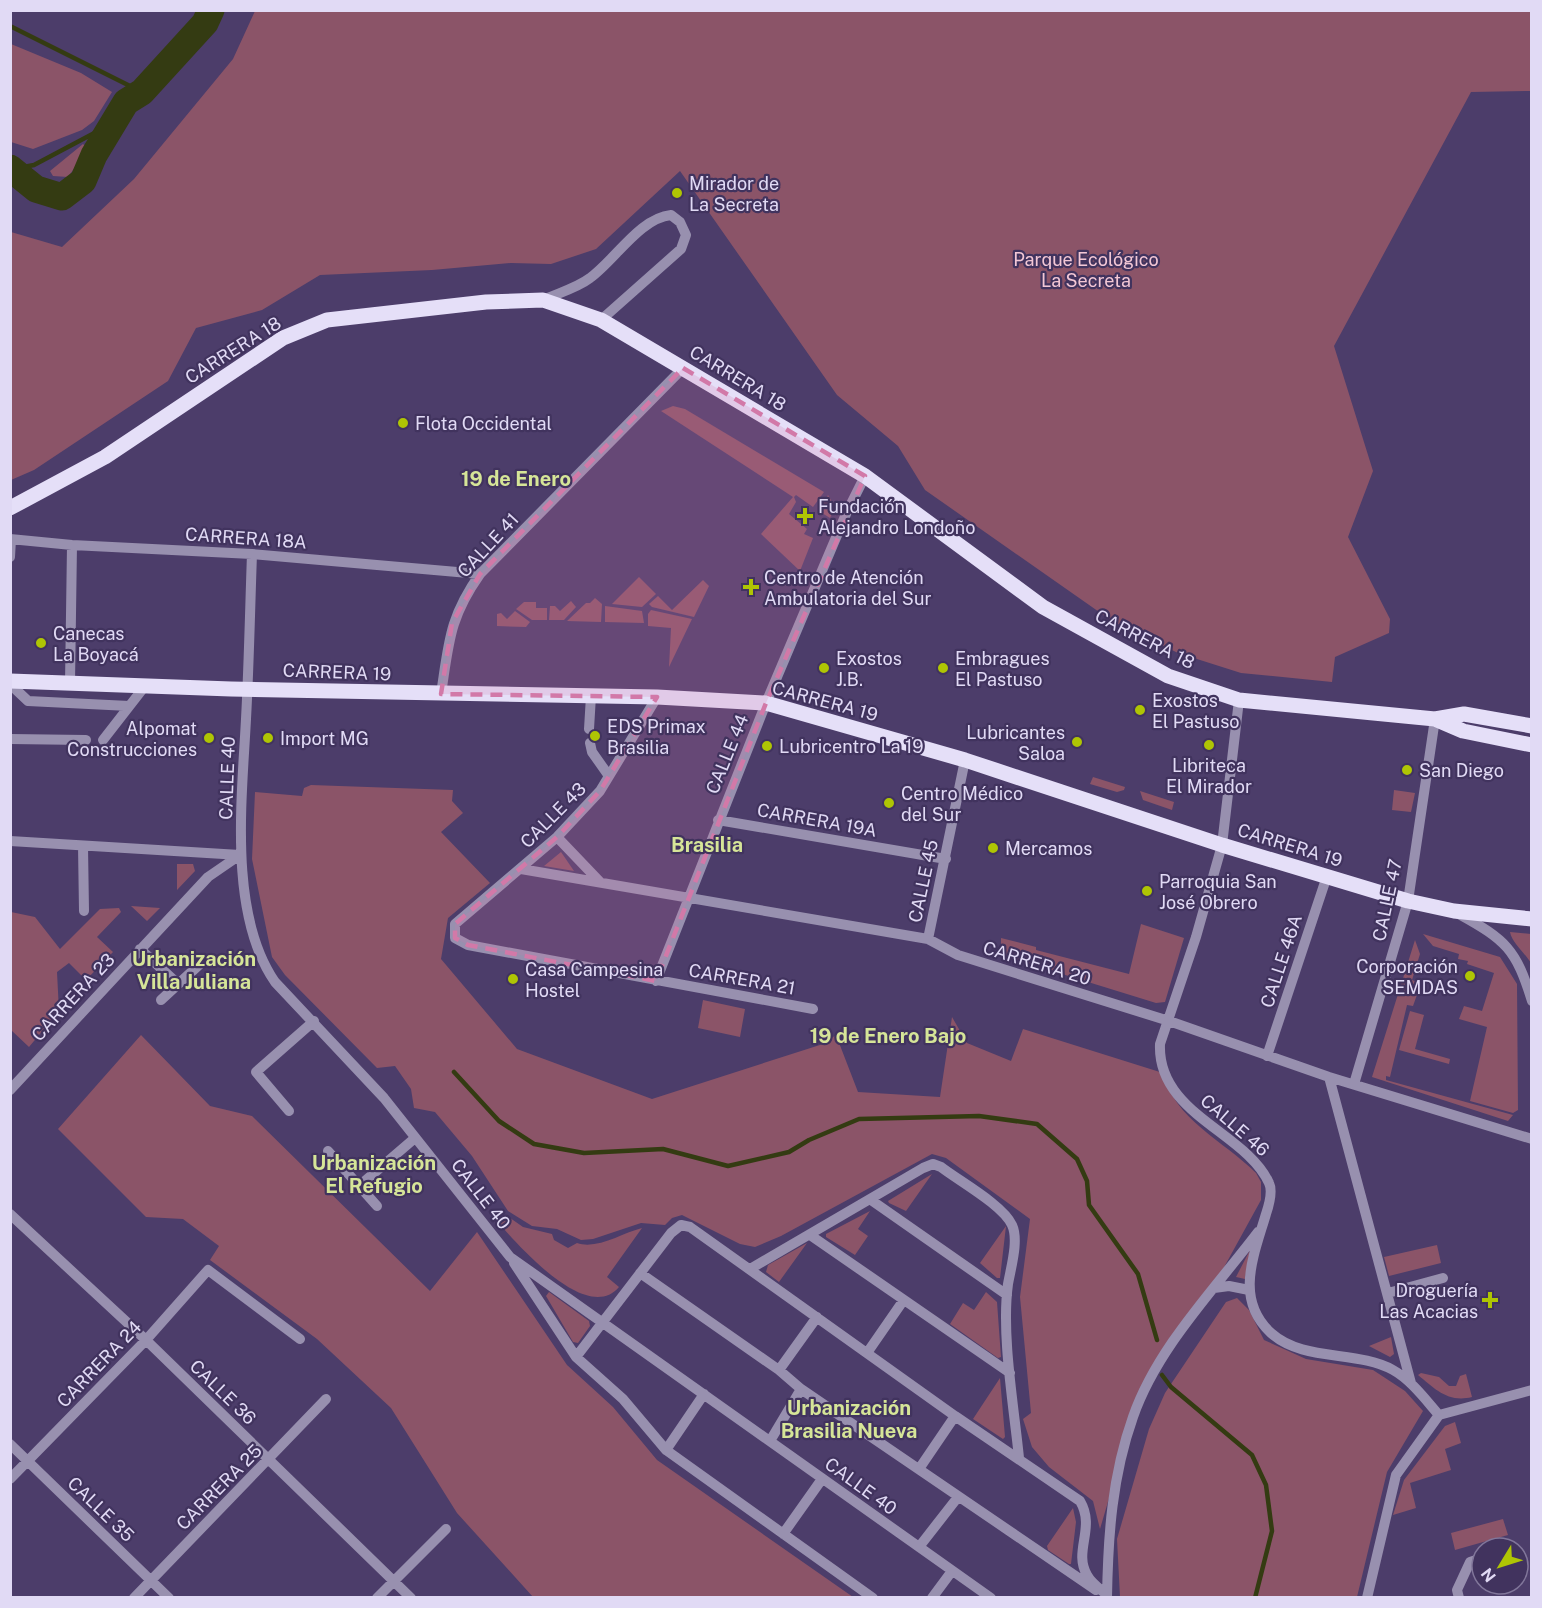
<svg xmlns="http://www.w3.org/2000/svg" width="1542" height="1608" font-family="'Public Sans',sans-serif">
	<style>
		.green { fill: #8b5468 }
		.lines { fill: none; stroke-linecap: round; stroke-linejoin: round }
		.stream { stroke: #343b12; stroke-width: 4.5 }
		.river { stroke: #343b12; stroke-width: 27 }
		.minor { stroke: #9890af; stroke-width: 10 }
		.major { stroke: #e5dff8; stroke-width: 15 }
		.marked { fill: #d279a8; fill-opacity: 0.2; stroke: #d279a8; stroke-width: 4.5; stroke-dasharray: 12 8; stroke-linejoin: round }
		.poi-dot { fill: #afc504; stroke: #41335e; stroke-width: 2 }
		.labels { text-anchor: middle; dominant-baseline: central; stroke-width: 4.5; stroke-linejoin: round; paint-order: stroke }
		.poi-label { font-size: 18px; fill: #e1daf5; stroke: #41335e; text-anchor: start }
		.park-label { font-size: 18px; fill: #f3c7d5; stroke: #41335e }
		.street-label { font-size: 18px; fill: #e1daf5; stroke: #41335e }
		.neighbourhood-label { font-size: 20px; font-weight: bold; fill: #d6e598; stroke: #41335e }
	</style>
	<rect width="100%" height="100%" fill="#4c3d6a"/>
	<path class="green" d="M255 11H1531V91L1471 92 1334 346 1373 471 1348 537 1390 619 1389 633 1335 657 1332 682 1241 673 1178 653 1112 621 925 490 898 446 837 395 680 171 596 249 551 264 511 263 432 270 320 275 262 310 196 328 168 381 34 470 11 480V232L62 247 134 179 233 59Z
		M11 44 81 73 112 92 94 121 82 130 33 149 11 142Z
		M83 144 88 149 68 177 53 176 50 171Z
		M673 406 685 409 824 492 813 507 796 495 794 497 796 502 789 514 807 529 804 534 813 538 800 571 761 534 793 497 661 411Z
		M828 495 835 507 830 518 819 511Z
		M639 577 656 594 642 607 612 604Z
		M703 580 709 586 694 617 652 607 649 604 658 596 672 610Z
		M595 598 602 604 601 622 567 621 586 603H590Z
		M571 601 576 607 564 620H549L550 606H555L560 611Z
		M524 602H536V608H547V620H532L516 609Z
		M605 606 642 611 644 623 605 622Z
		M651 610 692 619 669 667 671 628 648 626V614Z
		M515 611 530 622 526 627 497 626V614L501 613 507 619Z
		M1093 777 1125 787 1124 790 1117 792 1090 784Z
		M311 785 453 790 452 801 463 813 441 832 490 883 448 918 441 959 517 1049 652 1099 823 1044 836 1035 858 1092 940 1097 952 1017 967 1043 1011 1061 1023 1029 1163 1073C1174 1119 1224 1141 1256 1173L1261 1182V1200L1217 1280 1142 1386 1100 1529 1093 1501 1049 1467 1032 1447 1023 1419 1031 1413 1020 1297 1030 1219 946 1158 932 1154 781 1236 755 1247 740 1244 682 1215 672 1218 665 1225 641 1223 593 1239 581 1240 557 1229 532 1226 508 1211 472 1156 435 1112 414 1108 411 1089 395 1066 377 1068 285 975 272 957 252 859 255 792 302 796 304 788Z
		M1394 790 1415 793 1411 812 1392 810Z
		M1140 791 1174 802 1172 810 1143 800Z
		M561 852 574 871 544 866Z
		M177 864H193L195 871 177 890Z
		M131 906 160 908 147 921Z
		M119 908 121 912 97 937 113 952 86 980 69 963 57 972 59 1011 29 1047 11 1030V912L35 917 60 949 100 909Z
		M1141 924 1184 938 1165 1002 1156 1003 1001 955V938L1036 947V950L1129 974Z
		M1510 932 1531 934V963C1525 953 1512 943 1510 932Z
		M1423 934 1500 957 1517 984 1518 1110 1513 1113 1470 1101 1487 1027 1459 1019 1464 1006 1482 1011 1494 973 1467 964 1468 961 1458 959 1459 954 1433 946Z
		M1415 940 1420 954 1412 980 1417 982 1414 991 1418 992 1413 1006 1407 1005 1390 1077 1386 1076V1080L1513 1115 1508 1121 1372 1077Z
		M703 1000 745 1009 740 1037 698 1028Z
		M1410 1011 1424 1015 1415 1049 1450 1059 1449 1064 1399 1050Z
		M141 1035 210 1106 252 1116 430 1291 477 1232 567 1365 613 1407 657 1460 853 1597H533L457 1513 391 1408 317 1339 210 1260 219 1246 183 1219 146 1217 58 1129Z
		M932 1174 906 1211 889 1203 888 1201Z
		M870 1211 858 1229 868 1236 855 1255 826 1237V1234Z
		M506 1215 523 1227 552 1234 554 1240 568 1248 577 1243C597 1250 622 1233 642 1228L607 1277 619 1287C587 1325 517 1244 497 1221Z
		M1006 1226 1000 1278H997L980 1263Z
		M807 1243 779 1282 766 1272 768 1265Z
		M1437 1245 1441 1263 1389 1276 1384 1257Z
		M1250 1250 1245 1279 1236 1277Z
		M549 1292 589 1321 590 1326 578 1343 573 1342 546 1296Z
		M986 1292 997 1302 1001 1357 998 1358 950 1324 963 1303 974 1310Z
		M1237 1298 1249 1310 1264 1340 1306 1359 1373 1370 1405 1391 1423 1411 1387 1472 1357 1597H1120L1117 1539 1149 1429 1165 1393 1226 1302Z
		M1391 1337 1394 1354 1390 1357 1369 1346Z
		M1421 1373 1439 1377 1449 1386H1456L1460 1376 1466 1374 1472 1397C1448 1403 1435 1389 1418 1375Z
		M1000 1378 1005 1437 1003 1439 973 1419Z
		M1455 1422 1461 1443 1445 1449 1451 1470 1410 1483 1416 1508 1393 1515 1404 1480 1445 1426Z
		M1073 1508 1076 1522 1071 1564H1069L1048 1550 1047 1546Z
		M1503 1519 1508 1535 1455 1550 1451 1533Z"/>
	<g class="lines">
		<path class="stream" d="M10 26 142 92
			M13 169 34 165 117 121
			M454 1072 499 1121 534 1144 584 1153 663 1149 728 1166 789 1152 809 1140 859 1119 979 1116 1037 1124 1077 1159 1087 1181 1089 1205 1138 1274 1157 1340
			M1162 1375 1171 1387 1252 1455 1266 1485 1272 1531 1255 1598"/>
		<path class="river" d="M10 168 36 189 62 197 83 181 94 155 126 102 142 92 205 23 211 10"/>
		<path class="minor" d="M543 300C558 293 577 288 590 278 615 260 640 218 671 215L680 222 686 235 681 249 601 320
			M10 539 72 545 252 554 480 574
			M252 554C250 609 249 664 246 719 242 798 228 914 275 982L384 1098 510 1257 991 1598
			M10 557 11 539
			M70 683 72 545
			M10 684 28 701 129 706
			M441 694C449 642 449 618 480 574L683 368
			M657 697 600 791 557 837 455 924V938L468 945 813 1009
			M1239 700 1222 845 1196 937 1160 1044C1157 1114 1246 1132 1269 1183 1273 1191 1269 1205 1266 1214 1254 1255 1234 1299 1271 1333 1303 1362 1357 1350 1393 1370 1411 1380 1425 1399 1439 1415
			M589 729 591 696
			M10 739 86 740
			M103 740 145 686
			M590 743 592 752 609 776
			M718 820 946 859
			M557 837 600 882
			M10 841 240 855
			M83 846 84 911
			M521 869 928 939 958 955 1169 1021 1329 1077 1532 1139
			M1459 914C1506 940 1516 949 1532 1001
			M928 939 965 760
			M140 949 178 984
			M656 981 766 703 846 514 865 476
			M161 1000 200 964
			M1267 1056 1327 876
			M1329 1077 1411 1383
			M1354 1084 1408 901 1435 719
			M10 1090 208 877 240 855
			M289 1111 256 1072 314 1021
			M328 1151 377 1206
			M359 1186 415 1138
			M871 1200 1007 1295
			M10 1214 146 1340 411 1598
			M810 1235 1010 1373
			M514 1263 576 1357 623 1399 666 1450 873 1598
			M750 1269 923 1168 933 1164 941 1167C959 1181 1003 1205 1012 1225 1019 1240 1011 1267 1008 1284 1001 1334 1014 1407 1019 1458
			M640 1273 779 1370 801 1389 1096 1590
			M1214 1288 1229 1286 1249 1290
			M1388 1293 1443 1278
			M867 1353 903 1301
			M576 1357 671 1233 681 1225 690 1227 955 1416 1080 1501C1096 1528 1073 1551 1087 1575 1091 1583 1100 1589 1107 1595
			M779 1370 817 1317
			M1439 1415 1532 1390
			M770 1441 801 1389
			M10 1444 169 1598
			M666 1450 704 1394
			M919 1469 955 1416
			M10 1479 146 1340 208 1270 300 1339
			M783 1534 822 1479
			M919 1547 958 1497
			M134 1598 326 1399
			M377 1598 446 1529
			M932 1598 952 1571
			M1107 1598C1108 1536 1112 1476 1133 1417 1157 1348 1214 1290 1258 1232
			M1367 1598 1396 1475 1439 1415
			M1459 1598 1457 1590 1470 1562 1482 1558"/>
		<path class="major" d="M10 508 105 457 283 338 327 320 486 302 543 300 601 320 865 476 1043 607 1168 676 1239 700 1435 719 1464 714 1532 726
			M10 681 231 689 657 697 766 703 965 760 1222 845 1408 901 1454 911 1532 919
			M1435 719 1463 731 1532 745"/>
	</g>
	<path class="marked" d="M683 368 865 476 766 703 656 981 468 945 455 938V924L557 837 600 791 657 697 441 694 452 623 480 574Z"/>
	<g class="poi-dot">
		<circle cx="677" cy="193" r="6"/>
		<circle cx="403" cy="423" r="6"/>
		<path d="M802 507h6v6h6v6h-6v6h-6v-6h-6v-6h6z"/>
		<path d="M748 578h6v6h6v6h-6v6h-6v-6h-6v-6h6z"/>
		<circle cx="41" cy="643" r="6"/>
		<circle cx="824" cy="668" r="6"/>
		<circle cx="943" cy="668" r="6"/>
		<circle cx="1140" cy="710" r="6"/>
		<circle cx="595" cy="736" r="6"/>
		<circle cx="209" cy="738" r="6"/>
		<circle cx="268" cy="738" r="6"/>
		<circle cx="1077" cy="742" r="6"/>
		<circle cx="1209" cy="745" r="6"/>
		<circle cx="767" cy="746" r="6"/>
		<circle cx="1407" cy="770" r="6"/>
		<circle cx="889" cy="803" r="6"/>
		<circle cx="993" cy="848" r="6"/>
		<circle cx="1147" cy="891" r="6"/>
		<circle cx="1470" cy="976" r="6"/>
		<circle cx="513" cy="979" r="6"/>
		<path d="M1487 1291h6v6h6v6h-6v6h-6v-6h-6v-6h6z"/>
	</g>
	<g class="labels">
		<g class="poi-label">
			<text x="689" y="183">Mirador de<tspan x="689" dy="21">La Secreta</tspan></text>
			<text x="415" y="423">Flota Occidental</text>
			<text x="818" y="506">Fundación<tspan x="818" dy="21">Alejandro Londoño</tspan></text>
			<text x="764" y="577">Centro de Atención<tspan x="764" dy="21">Ambulatoria del Sur</tspan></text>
			<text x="53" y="633">Canecas<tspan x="53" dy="21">La Boyacá</tspan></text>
			<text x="836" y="658">Exostos<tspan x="836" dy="21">J.B.</tspan></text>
			<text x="955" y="658">Embragues<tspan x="955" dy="21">El Pastuso</tspan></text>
			<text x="1152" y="700">Exostos<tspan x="1152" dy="21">El Pastuso</tspan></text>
			<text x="607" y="726">EDS Primax<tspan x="607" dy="21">Brasilia</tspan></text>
			<text x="197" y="728" text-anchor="end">Alpomat<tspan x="197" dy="21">Construcciones</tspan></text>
			<text x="1065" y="732" text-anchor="end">Lubricantes<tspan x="1065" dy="21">Saloa</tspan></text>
			<text x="280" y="738">Import MG</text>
			<text x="779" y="746">Lubricentro La 19</text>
			<text x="1209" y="765" text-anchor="middle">Libriteca<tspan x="1209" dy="21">El Mirador</tspan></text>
			<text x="1419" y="770">San Diego</text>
			<text x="901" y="793">Centro Médico<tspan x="901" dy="21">del Sur</tspan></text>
			<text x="1005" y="848">Mercamos</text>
			<text x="1159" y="881">Parroquia San<tspan x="1159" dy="21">José Obrero</tspan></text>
			<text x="1458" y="966" text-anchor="end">Corporación<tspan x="1458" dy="21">SEMDAS</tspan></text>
			<text x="525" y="969">Casa Campesina<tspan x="525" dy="21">Hostel</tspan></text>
			<text x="1478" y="1290" text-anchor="end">Droguería<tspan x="1478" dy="21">Las Acacias</tspan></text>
		</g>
		<g class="park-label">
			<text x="1086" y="259">Parque Ecológico<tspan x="1086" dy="21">La Secreta</tspan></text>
		</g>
		<g class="street-label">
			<text transform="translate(233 350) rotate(-32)">CARRERA 18</text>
			<text transform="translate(738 378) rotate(31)">CARRERA 18</text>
			<text transform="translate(246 538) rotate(4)">CARRERA 18A</text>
			<text transform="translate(488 545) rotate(-47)">CALLE 41</text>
			<text transform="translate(1145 639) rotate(27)">CARRERA 18</text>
			<text transform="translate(337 672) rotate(2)">CARRERA 19</text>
			<text transform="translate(825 701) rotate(15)">CARRERA 19</text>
			<text transform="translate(727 754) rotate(-68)">CALLE 44</text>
			<text transform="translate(227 778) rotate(-88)">CALLE 40</text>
			<text transform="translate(553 815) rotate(-45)">CALLE 43</text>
			<text transform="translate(817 820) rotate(10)">CARRERA 19A</text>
			<text transform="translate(1290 845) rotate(17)">CARRERA 19</text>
			<text transform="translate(923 881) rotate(-78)">CALLE 45</text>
			<text transform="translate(1387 900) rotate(-78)">CALLE 47</text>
			<text transform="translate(1281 961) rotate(-72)">CALLE 46A</text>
			<text transform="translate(1037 963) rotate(17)">CARRERA 20</text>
			<text transform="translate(742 979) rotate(10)">CARRERA 21</text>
			<text transform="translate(73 997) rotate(-47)">CARRERA 23</text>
			<text transform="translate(1235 1125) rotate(41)">CALLE 46</text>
			<text transform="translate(481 1194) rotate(52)">CALLE 40</text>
			<text transform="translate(99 1364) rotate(-46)">CARRERA 24</text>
			<text transform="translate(223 1392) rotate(44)">CALLE 36</text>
			<text transform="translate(861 1486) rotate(36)">CALLE 40</text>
			<text transform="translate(219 1487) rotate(-45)">CARRERA 25</text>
			<text transform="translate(101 1509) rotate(44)">CALLE 35</text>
		</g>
		<g class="neighbourhood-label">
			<text x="516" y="479">19 de Enero</text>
			<text x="707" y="845">Brasilia</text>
			<text x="194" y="959">Urbanización<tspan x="194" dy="23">Villa Juliana</tspan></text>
			<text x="888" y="1036">19 de Enero Bajo</text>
			<text x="374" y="1163">Urbanización<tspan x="374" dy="23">El Refugio</tspan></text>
			<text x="849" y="1408">Urbanización<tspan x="849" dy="23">Brasilia Nueva</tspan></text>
		</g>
	</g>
	<rect width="1542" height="1608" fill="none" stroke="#e1daf5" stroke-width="24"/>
	<g transform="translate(1500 1566) rotate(232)"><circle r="28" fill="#41335e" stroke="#81769a" stroke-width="1.5"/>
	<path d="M0-4.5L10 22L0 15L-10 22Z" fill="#afc504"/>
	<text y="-9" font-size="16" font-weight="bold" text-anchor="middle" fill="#e1daf5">N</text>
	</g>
</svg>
